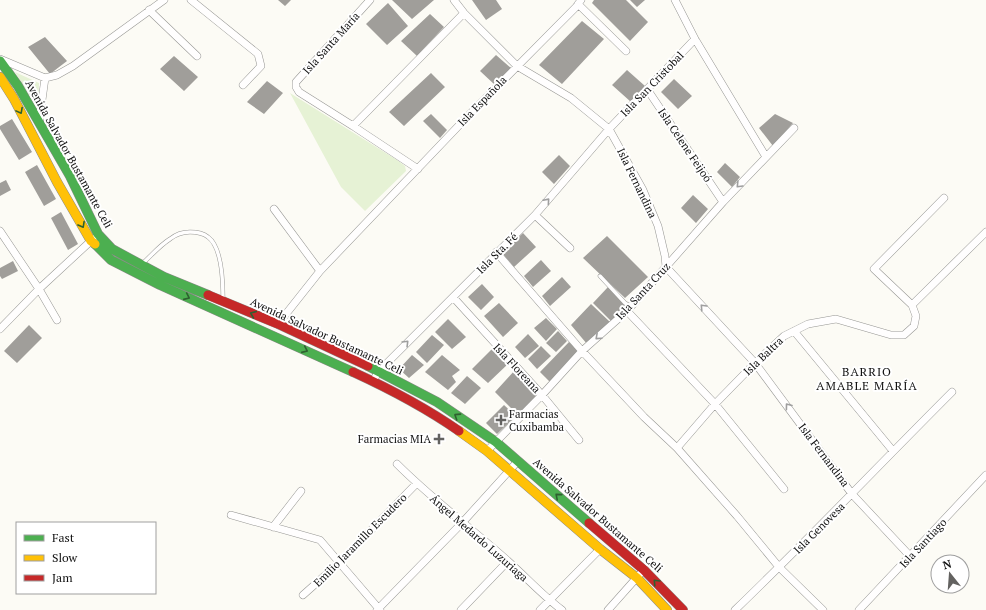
<svg xmlns="http://www.w3.org/2000/svg" width="986" height="610" font-family="'PT Serif',serif">
	<style>
		.green { fill: #e6f2d5 }
		.building { fill: #a09e9a }
		.lines { fill: none; stroke-linecap: round; stroke-linejoin: round }
		.lane-casing { stroke: #969693; stroke-width: 4.5 }
		.street-casing { stroke: #969693; stroke-width: 8 }
		.fast-casing { stroke: #8d8c8a; stroke-width: 10 }
		.slow-casing { stroke: #8d8c8a; stroke-width: 10 }
		.jam-casing { stroke: #8d8c8a; stroke-width: 10 }
		.lane { stroke: #fffefe; stroke-width: 3.5 }
		.street { stroke: #fffefe; stroke-width: 7 }
		.fast { stroke: #4caf50; stroke-width: 9 }
		.slow { stroke: #ffc107; stroke-width: 9 }
		.jam { stroke: #c62828; stroke-width: 9 }
		.oneway { stroke: #2e6030 }
		.oneway2 { stroke: #9f9f9f }
		.poi-dot { fill: #636260; stroke: #fff; stroke-width: 1.5 }
		.labels { text-anchor: middle; dominant-baseline: central; stroke-width: 4; stroke-linejoin: round; paint-order: stroke }
		.street-label { font-size: 11px; fill: #101010; stroke: #fff }
		.poi-label { font-size: 11px; fill: #101010; stroke: #fff; text-anchor: start }
		.neighbourhood-label { font-size: 12px; letter-spacing: 1px; fill: #101010; stroke: #fff }
	</style>
	<rect width="100%" height="100%" fill="#fcfbf5"/>
	<path class="green" d="M15 72 39 83 38 115 32 99Z
		M290 93 397 160 405 166 406 171 365 211 341 187Z"/>
	<path class="building" d="M278 0H291L285 6Z
		M392 0H434L412 19Z
		M472 0H496L502 9 486 20Z
		M594 0H626L648 22 630 41 592 3Z
		M630 0H645L637 7Z
		M388 3 408 26 387 45 366 24Z
		M430 14 444 27 417 56 401 41Z
		M582 21 604 39 562 84 539 65Z
		M45 37 67 61 50 74 28 47Z
		M496 55 511 68 495 85 480 71Z
		M174 56 198 77 184 91 160 69Z
		M627 70 645 86 631 102 612 85Z
		M431 73 445 87 404 126 389 112Z
		M674 79 692 96 678 109 661 92Z
		M267 81 283 93 264 114 247 102Z
		M431 114 447 130 440 138 423 121Z
		M775 114 793 123 773 146 759 128Z
		M12 119 32 152 19 160 0 129V126Z
		M559 155 570 166 554 184 542 172Z
		M725 163 740 177 732 187 717 172Z
		M37 165 56 199 44 206 25 172Z
		M6 180 11 190 0 196V183Z
		M693 195 708 209 696 223 681 208Z
		M61 212 78 244 68 250 51 218Z
		M523 233 536 247 514 267 502 253Z
		M607 236 648 277 625 298 583 258Z
		M541 260 551 271 533 287 524 276Z
		M13 261 18 271 2 279 0 276V268Z
		M562 277 571 287 550 306 542 296Z
		M482 284 494 297 481 310 468 297Z
		M608 287 626 306 612 322 593 303Z
		M499 303 518 323 503 337 484 316Z
		M591 304 610 322 587 344 571 325Z
		M546 318 557 329 546 341 534 328Z
		M448 319 466 337 452 349 435 332Z
		M29 325 42 338 17 363 4 351Z
		M558 331 567 341 556 352 546 343Z
		M528 334 539 346 525 358 515 347Z
		M432 335 444 345 427 363 416 352Z
		M569 342 579 351 550 382 540 372Z
		M541 346 551 356 537 369 528 359Z
		M493 348 509 363 488 383 472 369Z
		M412 355 424 365 409 378 399 369Z
		M442 355 460 370 452 376 456 382 448 390 425 372Z
		M515 370 537 395 518 415 495 392Z
		M467 376 481 388 465 404 451 393Z
		M504 405 516 416 497 434 486 423Z"/>
	<g class="lines">
		<defs>
			<path id="lane" d="M142 264C151 256 159 246 170 239 175 235 183 232 190 232 196 232 203 233 208 237 222 247 223 283 223 299
				M600 276 625 303 630 306"/>
			<path id="street" d="M191 0 258 54 261 66 243 85
				M370 0 296 82V87L299 92 353 126 418 169
				M454 0 464 13 517 66 571 98 609 129 643 190 658 226 665 256 666 267 755 363 852 494 910 556
				M675 0 695 39 766 157
				M578 4 626 51
				M149 10 197 56
				M0 59 45 78 57 75 73 66 164 0
				M647 89 723 202
				M39 122 45 78
				M353 126 464 13
				M274 209 320 271
				M535 215 570 248
				M0 231 39 289 93 239
				M496 252 582 351 644 417 677 448 737 516 779 567 823 610
				M453 297 542 395 579 440
				M912 305 986 232
				M627 311 715 404 784 489
				M278 324 320 271 468 116 576 7 581 0
				M0 329 39 289 57 320
				M794 331 893 451
				M373 381 379 371 535 215 609 129 695 39
				M677 448 715 404 755 363 784 336 808 324 836 319 891 335H904L914 326 916 316 912 305 874 269 944 198
				M487 451 542 395 582 351 627 311 723 202 794 128
				M397 464C432 499 471 528 508 561 526 577 542 595 562 610
				M231 515 320 540 380 610
				M273 527 301 491
				M303 595 339 563 416 484
				M377 610 462 523 518 461
				M461 610 508 561
				M540 610 600 549
				M608 610 640 574
				M735 610C809 539 879 465 952 392
				M859 610 986 475"/>
			<path id="fast" d="M0 61 18 86 70 176 98 234 112 249 164 277 208 295
				M95 244 111 260 160 285 353 372
				M368 366 437 402 496 442 589 523"/>
			<path id="slow" d="M0 77 14 99 57 182 91 241 95 244
				M459 431 487 451 600 549 637 578 667 610"/>
			<path id="jam" d="M208 295 278 324 368 366
				M353 372C390 389 426 408 459 431
				M589 523 644 570 683 610"/>
		</defs>
		<use href="#lane" class="lane-casing"/>
		<use href="#street" class="street-casing"/>
		<use href="#fast" class="fast-casing"/>
		<use href="#slow" class="slow-casing"/>
		<use href="#jam" class="jam-casing"/>
		<use href="#lane" class="lane"/>
		<use href="#street" class="street"/>
		<use href="#fast" class="fast"/>
		<use href="#slow" class="slow"/>
		<use href="#jam" class="jam"/>
	</g>
	<defs><path id="oneway-chevron" d="M-2-3.5L2.5 0L-2 3.5" fill="none" stroke-width="1.6" stroke-linecap="round" stroke-linejoin="round"/></defs>
	<g class="oneway">
		<use href="#oneway-chevron" transform="translate(20 111) rotate(62)"/>
		<use href="#oneway-chevron" transform="translate(82 225) rotate(61)"/>
		<use href="#oneway-chevron" transform="translate(187 297) rotate(24)"/>
		<use href="#oneway-chevron" transform="translate(253 314) rotate(-157)"/>
		<use href="#oneway-chevron" transform="translate(305 350) rotate(24)"/>
		<use href="#oneway-chevron" transform="translate(457 416) rotate(-147)"/>
		<use href="#oneway-chevron" transform="translate(558 496) rotate(-139)"/>
		<use href="#oneway-chevron" transform="translate(656 582) rotate(-134)"/>
	</g>
	<g class="oneway2">
		<use href="#oneway-chevron" transform="translate(739 185) rotate(134)"/>
		<use href="#oneway-chevron" transform="translate(547 201) rotate(-49)"/>
		<use href="#oneway-chevron" transform="translate(703 307) rotate(-133)"/>
		<use href="#oneway-chevron" transform="translate(598 337) rotate(138)"/>
		<use href="#oneway-chevron" transform="translate(406 343) rotate(-45)"/>
		<use href="#oneway-chevron" transform="translate(788 406) rotate(-127)"/>
	</g>
	<g class="poi-dot">
		<path d="M499 414h4v4h4v4h-4v4h-4v-4h-4v-4h4z"/>
		<path d="M437 433h4v4h4v4h-4v4h-4v-4h-4v-4h4z"/>
	</g>
	<g class="labels">
		<g class="street-label">
			<text transform="translate(331 43) rotate(-48)">Isla Santa María</text>
			<text transform="translate(652 84) rotate(-46)">Isla San Cristobal</text>
			<text transform="translate(482 101) rotate(-46)">Isla Española</text>
			<text transform="translate(685 145) rotate(56)">Isla Celene Feijoó</text>
			<text transform="translate(69 154) rotate(61)">Avenida Salvador Bustamante Celi</text>
			<text transform="translate(637 183) rotate(64)">Isla Fernandina</text>
			<text transform="translate(497 253) rotate(-45)">Isla Sta. Fé</text>
			<text transform="translate(643 291) rotate(-47)">Isla Santa Cruz</text>
			<text transform="translate(327 336) rotate(25)">Avenida Salvador Bustamante Celi</text>
			<text transform="translate(763 356) rotate(-44)">Isla Baltra</text>
			<text transform="translate(517 368) rotate(47)">Isla Floreana</text>
			<text transform="translate(824 455) rotate(53)">Isla Fernandina</text>
			<text transform="translate(598 515) rotate(41)">Avenida Salvador Bustamante Celi</text>
			<text transform="translate(819 528) rotate(-45)">Isla Genovesa</text>
			<text transform="translate(479 538) rotate(41)">Ángel Medardo Luzuriaga</text>
			<text transform="translate(360 540) rotate(-45)">Emilio Jaramillo Escudero</text>
			<text transform="translate(923 543) rotate(-47)">Isla Santiago</text>
		</g>
		<g class="poi-label">
			<text x="509" y="414">Farmacias<tspan x="509" dy="13">Cuxibamba</tspan></text>
			<text x="431" y="439" text-anchor="end">Farmacias MIA</text>
		</g>
		<g class="neighbourhood-label">
			<text x="867" y="371">BARRIO<tspan x="867" dy="14">AMABLE MARÍA</tspan></text>
		</g>
	</g>
	<rect x="16" y="522" width="140" height="72" fill="#ffffff" stroke="#9f9f9f"/>
	<rect x="24" y="535" width="20" height="6" fill="#4caf50" stroke="#9f9f9f"/>
	<text x="52" y="542" font-size="12" fill="#101010">Fast</text>
	<rect x="24" y="555" width="20" height="6" fill="#ffc107" stroke="#9f9f9f"/>
	<text x="52" y="562" font-size="12" fill="#101010">Slow</text>
	<rect x="24" y="575" width="20" height="6" fill="#c62828" stroke="#9f9f9f"/>
	<text x="52" y="582" font-size="12" fill="#101010">Jam</text>
	<g transform="translate(950 574) rotate(343)"><circle r="19" fill="#ffffff" stroke="#9f9f9f"/>
	<path d="M0-3L7 15L0 10L-7 15Z" fill="#636260"/>
	<text y="-6" font-size="11" font-weight="bold" text-anchor="middle" fill="#101010">N</text>
	</g>
</svg>
